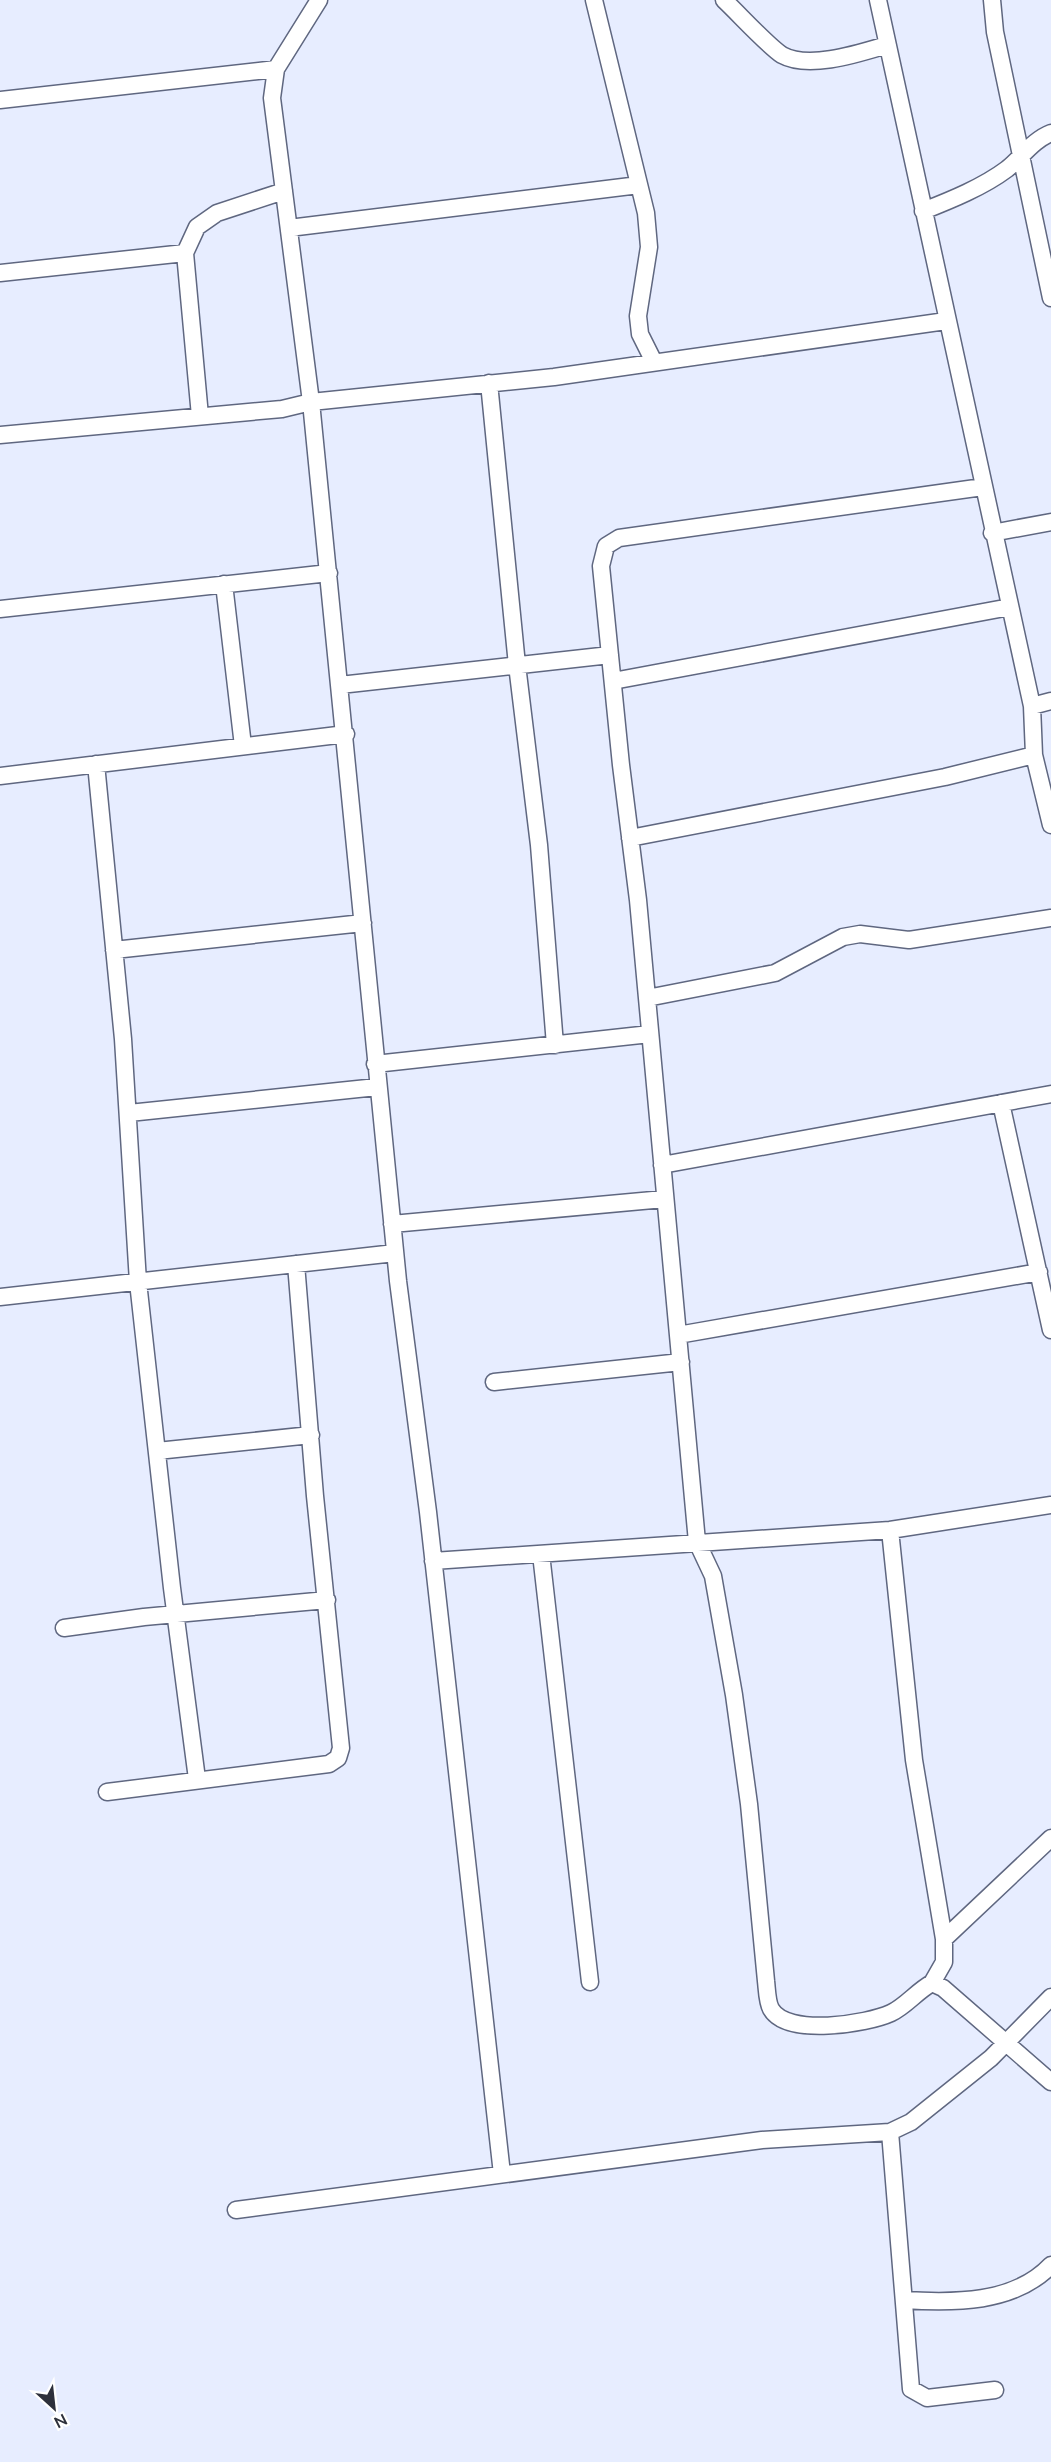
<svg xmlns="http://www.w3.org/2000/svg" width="1051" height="2462" font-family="Mulish,sans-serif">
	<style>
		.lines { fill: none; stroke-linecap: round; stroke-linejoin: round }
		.street-casing { stroke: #5f6780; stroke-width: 19 }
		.street { stroke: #fff; stroke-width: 16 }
	</style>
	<rect width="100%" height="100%" fill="#e7edff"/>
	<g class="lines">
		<defs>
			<path id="street" d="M319 0 276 69 272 98 311 402 398 1281 428 1512 502 2174
				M594 0 646 213 649 247 638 316 640 334 654 362
				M724 0C738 13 768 46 782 55 809 70 860 53 887 45
				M878 0 1032 706 1034 755 1051 825
				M992 0 995 32 1051 298
				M0 100 276 69
				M923 211C951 200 983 187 1007 169 1022 157 1033 140 1051 133
				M289 228 639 185
				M0 273 185 253
				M489 383 517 665 539 845 555 1045
				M200 416 185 253 197 227 217 213 284 191
				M0 435 282 409 311 402 554 377 946 321
				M983 487 619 538 606 546 601 566 621 765 638 900 697 1542 713 1576 734 1695 749 1804 766 1981C767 1989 767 2002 771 2009 787 2037 867 2024 891 2013 906 2006 917 1991 932 1983L943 1988 1051 2082
				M992 533 1051 522
				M224 584 243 746
				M0 609 329 573
				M613 681 1010 607
				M340 685 610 655
				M1032 706 1051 701
				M96 764 123 1039 138 1282 172 1588 197 1779
				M0 776 346 734
				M630 838 945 777 1034 755
				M114 950 363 923
				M647 998 775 973 843 937 860 934 909 940 1051 918
				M375 1064 650 1034
				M1001 1103 1051 1330
				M129 1113 377 1087
				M662 1165 1051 1094
				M392 1224 664 1199
				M0 1297 395 1253
				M678 1335 1039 1272
				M494 1382 681 1362
				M157 1451 311 1435
				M890 1530 914 1760 944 1939V1962L932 1983
				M541 1554 590 1982
				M433 1561 890 1530 1051 1505
				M64 1628 144 1617 327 1600
				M107 1792 329 1764 338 1758 341 1748 315 1496 296 1264
				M944 1939 1051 1838
				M236 2210 762 2140 890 2132
				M904 2300C953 2303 1014 2304 1051 2265
				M995 2390 927 2398 911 2389 890 2132 911 2122 991 2058 1051 1997"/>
		</defs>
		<use href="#street" class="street-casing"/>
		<use href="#street" class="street"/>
	</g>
	<g transform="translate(54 2408) rotate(153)" stroke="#ffffff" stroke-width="4.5" paint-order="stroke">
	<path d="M0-4.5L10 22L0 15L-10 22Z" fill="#2d303b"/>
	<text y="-9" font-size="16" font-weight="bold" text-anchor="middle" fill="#2d303b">N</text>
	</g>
</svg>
